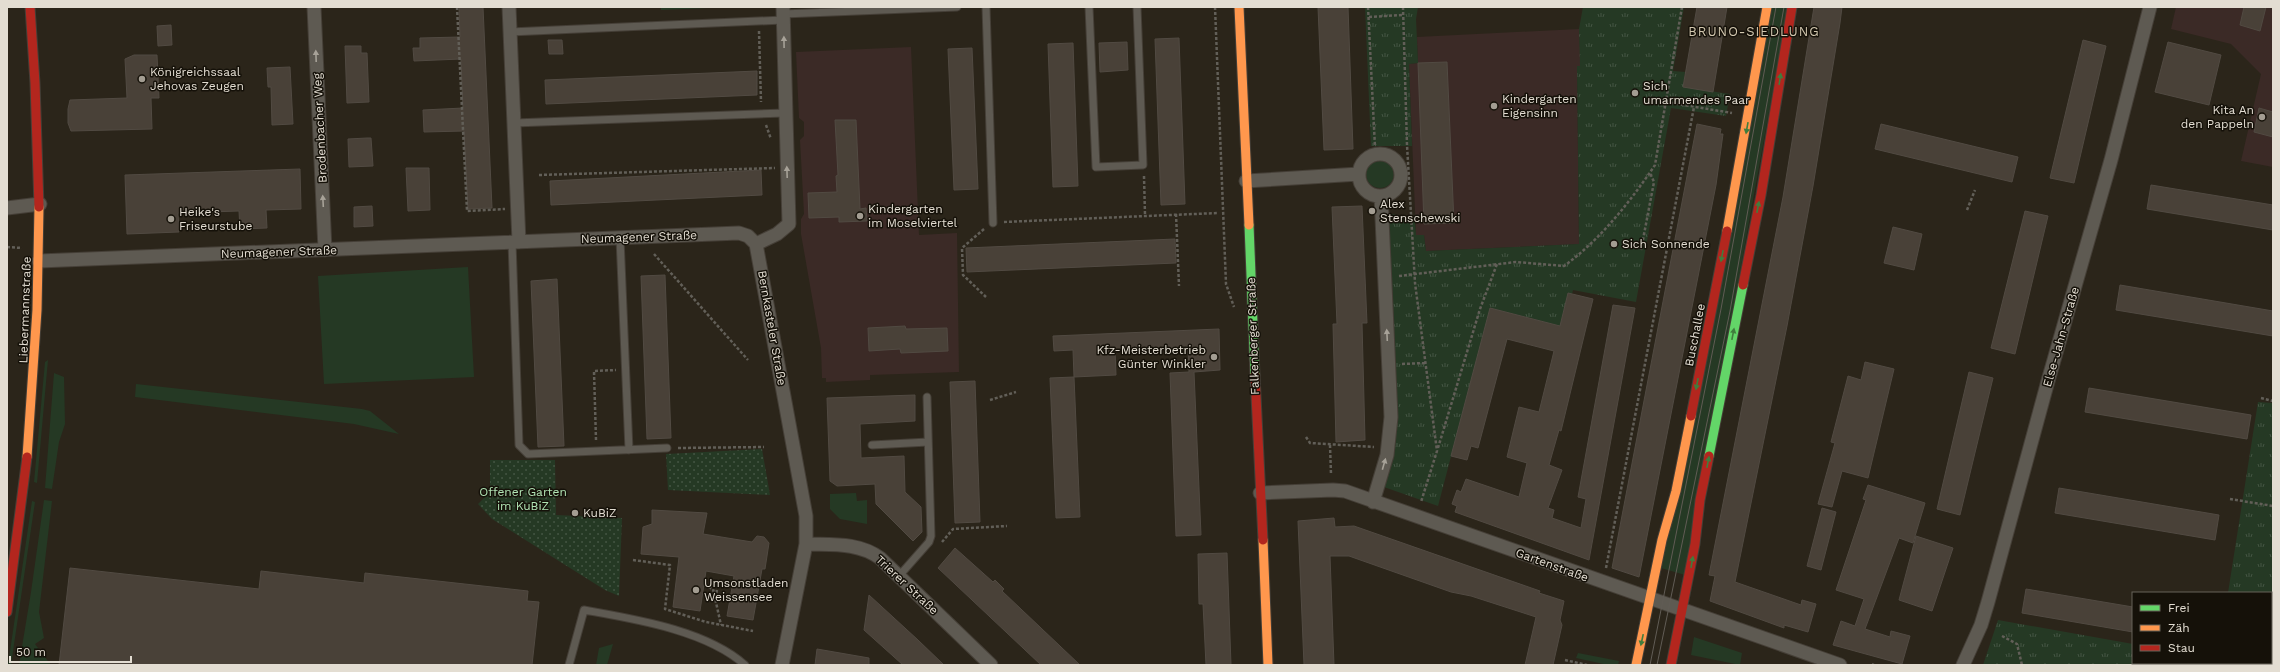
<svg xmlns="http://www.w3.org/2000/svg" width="2280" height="672" font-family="'Work Sans',sans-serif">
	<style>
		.education { fill: #3b2a26 }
		.grass { fill: #253924 }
		.park { fill: url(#park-tufts) }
		.garden { fill: url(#garden-dots) }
		.building { fill: #494138; stroke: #514a42 }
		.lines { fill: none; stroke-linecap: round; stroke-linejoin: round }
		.lane-casing { stroke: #453f37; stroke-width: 9 }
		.street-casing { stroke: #453f37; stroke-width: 15 }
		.fast-casing { stroke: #453f37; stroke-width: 11 }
		.slow-casing { stroke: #453f37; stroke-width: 11 }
		.jam-casing { stroke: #453f37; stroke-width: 11 }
		.path { stroke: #625f58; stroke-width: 2.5; stroke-dasharray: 3 2; stroke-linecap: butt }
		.lane { stroke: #5e5a52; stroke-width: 7 }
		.street { stroke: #5e5a52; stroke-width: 13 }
		.fast { stroke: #63d668; stroke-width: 9 }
		.slow { stroke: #ff974d; stroke-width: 9 }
		.jam { stroke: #b3261e; stroke-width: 9 }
		.tram { stroke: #615c55; stroke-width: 1 }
		.oneway { fill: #a7a298 }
		.oneway2 { fill: #407d3d }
		.poi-dot { fill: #a39d92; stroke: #151109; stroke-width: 1.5 }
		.labels { text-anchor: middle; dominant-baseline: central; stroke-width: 3; stroke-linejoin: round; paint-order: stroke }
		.poi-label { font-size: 12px; fill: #e3ddd2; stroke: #151109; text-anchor: start }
		.street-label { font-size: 12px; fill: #e3ddd2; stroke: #151109 }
		.park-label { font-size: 12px; fill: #b1e4b4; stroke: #151109 }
		.neighbourhood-label { font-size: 13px; letter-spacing: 1px; fill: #d2c7af; stroke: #151109 }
	</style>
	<defs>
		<pattern id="park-tufts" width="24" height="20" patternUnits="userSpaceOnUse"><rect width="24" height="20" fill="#253924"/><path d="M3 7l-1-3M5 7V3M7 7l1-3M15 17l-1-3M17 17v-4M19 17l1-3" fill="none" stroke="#445543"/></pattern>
		<pattern id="garden-dots" width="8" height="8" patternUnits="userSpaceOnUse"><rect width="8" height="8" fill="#253924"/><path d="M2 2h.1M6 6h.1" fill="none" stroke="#445543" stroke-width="1.8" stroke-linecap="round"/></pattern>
	</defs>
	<rect width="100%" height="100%" fill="#2b251a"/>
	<path class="education" d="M2176 7H2273V167L2241 161 2261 74 2231 44 2171 29Z
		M1579 29 1581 66H1577L1579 244 1426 251 1424 235H1416L1409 64 1418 63 1417 37Z
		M911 47 919 235 957 233 959 372 870 375V380L826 382V378H822L821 348 801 234V219L804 214 800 140 804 136V122L799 118 796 52Z"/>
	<path class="grass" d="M1771 7H1788L1685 575 1661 568Z
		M1366 174a14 14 0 1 1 28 0a14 14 0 1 1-28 0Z
		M468 267 474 377 324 384 318 276Z
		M48 360 37 483 34 482 45 362Z
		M54 373 64 377 65 424 59 442 52 489 45 488Z
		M136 384 362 409 370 411 399 434 354 424 135 397Z
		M856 493 857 501 867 500V524L840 519 830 509V494Z
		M44 500 52 501 39 612 44 638 35 644 51 665H19L31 592Z
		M32 501 35 502 11 665H8Z
		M1694 637 1742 653 1740 665 1691 655Z
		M613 644 607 665H596L599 648Z
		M1578 653 1619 661 1618 665H1608L1576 658Z"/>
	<path class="park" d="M661 7H732L661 10Z
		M1365 7H1418L1416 19 1418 63 1409 64 1412 146H1371Z
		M1583 7H1684L1673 71 1685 72 1683 87 1730 94 1726 116 1671 108 1636 302 1573 290 1572 294 1568 293 1560 326 1490 308 1438 506 1384 487 1394 448 1396 420 1386 214C1402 213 1402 221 1415 221L1416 235H1424L1426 251 1579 244 1577 66H1580L1579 29Z
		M2258 402 2273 403V665H1983L1998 620 2133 644V663H2271V593H2228Z"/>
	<path class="garden" d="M762 449 770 495 668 490 666 454Z
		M490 460H555L556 515 622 518 619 596 605 590 492 519 478 504 490 492Z"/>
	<path class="building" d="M459 7H483L492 208 468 209 464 131 424 132 423 110 463 108 461 59 414 61 413 48H420V38L460 37Z
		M1318 7H1348L1353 149 1324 150Z
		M1697 7H1727L1713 92 1683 87Z
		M1814 7H1842L1840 23 1813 186 1787 326 1735 582 1801 605 1802 600 1816 604 1808 632 1784 625V628L1710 601 1715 576 1709 575 1783 197Z
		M2244 7H2266L2260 31 2240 25Z
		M171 25 172 45 158 46 157 26Z
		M1179 38 1185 204 1161 205 1155 39Z
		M548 40H562L563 54H549Z
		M2083 40 2106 46 2074 183 2050 178Z
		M1127 42 1128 70 1100 72 1099 43Z
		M2168 42 2221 55 2209 105 2155 92Z
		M1073 43 1078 186 1053 187 1048 44Z
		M345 46H361V53H367L369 102 347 103Z
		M972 48 978 189 954 190 948 49Z
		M134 55H157L159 98H151L152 129 71 131 68 123V109L70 100 127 98 125 59Z
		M1447 62 1454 223 1424 224 1418 63Z
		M290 67 293 124 272 125 271 87H268L267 68Z
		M757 71V95L546 104 545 80Z
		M2259 108 2273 112V137L2254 132Z
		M835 120H856L860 209 866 208 867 221 839 222V217L809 218 808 193 837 192 836 176 838 175Z
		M1697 124 1721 129 1720 134H1723L1716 185 1639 577 1612 568Z
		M1881 124 2018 157 2012 182 1875 149Z
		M367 138H371L373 166 349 167 348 139Z
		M406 168H429L430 210 408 211Z
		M300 169 301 209 266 210 267 228 240 229 239 211 178 213 179 232 127 234 125 175Z
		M761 170 762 195 551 205 550 181Z
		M2151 185 2273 205V230L2147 209Z
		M372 206 373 226 354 227V207Z
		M1362 206 1367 323H1362L1365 440 1336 442 1333 324H1337L1332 207Z
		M2025 211 2048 216 2015 354 1991 348Z
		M1893 227 1922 234 1914 270 1884 263Z
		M1175 239 1176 263 967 272 966 248Z
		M665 275 671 438 647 439 641 276Z
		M557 279 564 446 538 447 531 281Z
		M2120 285 2273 311V336L2116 310Z
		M1568 293 1593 299 1561 431 1559 430 1549 465 1562 470 1548 508 1554 510 1552 518 1581 528 1586 499 1578 497 1613 305 1635 308 1589 560 1455 512 1457 506 1452 504 1457 490 1461 492 1466 479 1519 497 1527 463 1507 457 1519 407 1539 412 1554 351 1507 339 1478 448 1471 446 1467 460 1451 456 1490 308 1560 326Z
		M905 326 906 329 947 328 948 351 901 353 900 349 869 351 868 328Z
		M1219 329 1220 370 1194 372 1201 535 1176 536 1170 373 1189 372 1188 347 1115 350 1116 375 1074 377 1073 350 1054 351 1053 336Z
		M1865 362 1894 369 1868 478 1842 471 1832 507 1818 504 1835 443 1831 442 1848 376 1861 380Z
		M1969 372 1993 378 1960 515 1937 509Z
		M1074 377 1080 517 1056 518 1050 378Z
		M975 381 980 522 955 523 950 382Z
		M2089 388 2251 415 2247 439 2085 412Z
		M915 395V421L860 424 861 458 904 456 905 492 921 507 922 532 913 541 876 504 875 484 837 486 830 481 827 398Z
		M1868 485 1925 503 1913 543 1899 538 1865 629 1890 637 1891 631 1910 636 1902 664 1833 645 1841 621 1855 626 1864 599 1836 590 1866 500 1863 499Z
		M2059 488 2219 515 2215 540 2055 513Z
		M1822 508 1836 512 1821 570 1807 566Z
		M652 510 707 513 703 534 752 542 757 536 764 537 769 543 765 569H762L753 620 727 616 734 576 706 571 700 611 673 607 679 557 641 554 643 527 652 524Z
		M1334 518 1335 527 1354 526 1540 591 1539 593 1564 601 1560 620 1562 625 1553 665H1525L1536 617 1471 596 1451 592 1349 556H1330L1334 665H1304L1298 521Z
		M1916 536 1953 548 1932 611 1899 600Z
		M955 548 993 582 995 580 1004 589 1002 591 1080 665H1041L938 568Z
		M1227 553 1231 665H1206L1203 604H1199L1198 554Z
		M70 568 259 589 261 571 364 583 365 573 528 591 527 601 539 602 532 665H59Z
		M2026 589 2133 607V632L2022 613Z
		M869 595 918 640 944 665H903L864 630Z
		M817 649 869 658V665H815Z"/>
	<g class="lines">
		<defs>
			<path id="lane" d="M986 7 993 223
				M1089 7 1096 167 1143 165 1137 7
				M783 14 957 7
				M510 32 783 20
				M514 123 785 113
				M620 238 629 450
				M512 242 519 445 528 454 667 448
				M872 445 928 442
				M899 576 929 542 931 536 927 397
				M569 665 584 610C634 619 706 630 745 665"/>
			<path id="street" d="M314 7 325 250
				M509 7 519 242
				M1359 175a21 21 0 1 1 42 0a21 21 0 1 1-42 0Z
				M1246 181 1359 174
				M7 208 40 204
				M756 244 806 516V544L782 665
				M756 244 777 234 789 224 783 7
				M39 261 739 233 748 236 756 244
				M1260 493 1333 490 1345 491 1840 665
				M1373 502 1387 455 1391 417 1381 196
				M806 544C832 545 858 542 880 558L991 665
				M1963 665 1981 625 1988 602 2048 381 2111 160 2150 7"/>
			<path id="fast" d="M1249 225 1255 375
				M1709 456 1743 285"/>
			<path id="slow" d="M1239 7 1249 225
				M1727 231 1767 7
				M27 457 37 310 39 207
				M1263 540 1268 665
				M1636 665 1662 540 1676 491 1691 416"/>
			<path id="jam" d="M30 7 35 83 39 207
				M1743 285 1761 195 1792 7
				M1255 375 1263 540
				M1691 416 1727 231
				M7 612 27 457
				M1671 665 1695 544 1700 500 1709 456"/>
		</defs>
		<use href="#lane" class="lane-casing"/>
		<use href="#street" class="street-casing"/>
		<use href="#fast" class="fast-casing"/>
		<use href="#slow" class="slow-casing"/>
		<use href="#jam" class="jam-casing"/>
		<path class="path" d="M457 7 467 211 505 209
			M1215 7 1226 284 1234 307
			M1368 7 1375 147
			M1403 7 1407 145 1415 283 1437 451 1421 502
			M1369 17 1402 15
			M759 31 761 102
			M1666 102 1732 113
			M766 125 771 139
			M539 175 775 168
			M1144 176 1145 215
			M1967 210 1975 190
			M1176 214 1179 286
			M1004 222 1218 213
			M984 229 962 248 963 275 986 297
			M7 247 22 248
			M1641 250 1654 182 1650 173
			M654 254 748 360
			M1399 276 1516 262 1564 266C1600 240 1630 202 1655 165L1682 7
			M1402 364 1425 363
			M2261 398 2273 401
			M990 400 1016 392
			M1306 437 1310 443 1374 447
			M596 440 594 371 616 370
			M1330 445 1331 474
			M678 448 764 447
			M1438 448 1480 309 1497 264
			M2230 499 2273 506
			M942 542 953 529 1007 526
			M633 560 670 565 665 609 706 622 753 631
			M1606 568 1694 107
			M704 585 713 589 715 598
			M717 590 715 598 721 625
			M2271 612H2273
			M2002 636 2017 644 2022 665
			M2271 641 2273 635
			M1565 660 1587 665
			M1872 664 1874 665
			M2262 665 2263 663"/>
		<use href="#lane" class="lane"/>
		<use href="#street" class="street"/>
		<use href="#fast" class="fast"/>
		<use href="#slow" class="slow"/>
		<use href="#jam" class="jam"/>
		<path class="tram" d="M1650 665 1721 309 1776 7
			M1657 665 1730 311 1784 7"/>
	</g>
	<defs><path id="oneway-solid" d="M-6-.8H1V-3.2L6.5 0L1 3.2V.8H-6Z"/></defs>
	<g class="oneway">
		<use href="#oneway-solid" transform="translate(784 42) rotate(-91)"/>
		<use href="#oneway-solid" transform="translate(316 56) rotate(-92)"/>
		<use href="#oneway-solid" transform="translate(787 172) rotate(-92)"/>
		<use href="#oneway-solid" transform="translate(323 201) rotate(-93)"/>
		<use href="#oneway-solid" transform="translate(1387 335) rotate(-93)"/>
		<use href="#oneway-solid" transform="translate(1384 464) rotate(-74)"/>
	</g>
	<g class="oneway2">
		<use href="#oneway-solid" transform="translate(1780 79) rotate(-81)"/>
		<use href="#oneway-solid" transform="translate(1747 128) rotate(100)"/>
		<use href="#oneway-solid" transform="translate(1758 207) rotate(-79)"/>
		<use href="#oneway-solid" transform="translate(1722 256) rotate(101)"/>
		<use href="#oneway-solid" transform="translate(1733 334) rotate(-79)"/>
		<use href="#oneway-solid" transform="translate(1697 384) rotate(101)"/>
		<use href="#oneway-solid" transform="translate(1708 462) rotate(-79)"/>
		<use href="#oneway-solid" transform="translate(1692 562) rotate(-80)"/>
		<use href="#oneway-solid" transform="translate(1642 640) rotate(102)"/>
	</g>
	<g class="poi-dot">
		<circle cx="142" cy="79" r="4"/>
		<circle cx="1635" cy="93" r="4"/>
		<circle cx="1494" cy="106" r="4"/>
		<circle cx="2262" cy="117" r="4"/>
		<circle cx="1372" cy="211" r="4"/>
		<circle cx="860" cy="216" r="4"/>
		<circle cx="171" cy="219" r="4"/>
		<circle cx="1614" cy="244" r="4"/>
		<circle cx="1214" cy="357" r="4"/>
		<circle cx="575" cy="513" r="4"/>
		<circle cx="696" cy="590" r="4"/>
	</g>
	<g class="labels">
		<g class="poi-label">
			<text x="150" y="72">Königreichssaal<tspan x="150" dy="14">Jehovas Zeugen</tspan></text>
			<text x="1643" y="86">Sich<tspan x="1643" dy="14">umarmendes Paar</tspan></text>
			<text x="1502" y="99">Kindergarten<tspan x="1502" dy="14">Eigensinn</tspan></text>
			<text x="2254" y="110" text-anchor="end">Kita An<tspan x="2254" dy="14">den Pappeln</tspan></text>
			<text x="1380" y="204">Alex<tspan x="1380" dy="14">Stenschewski</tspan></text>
			<text x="868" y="209">Kindergarten<tspan x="868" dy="14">im Moselviertel</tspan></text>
			<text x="179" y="212">Heike's<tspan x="179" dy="14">Friseurstube</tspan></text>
			<text x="1622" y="244">Sich Sonnende</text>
			<text x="1206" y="350" text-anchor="end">Kfz-Meisterbetrieb<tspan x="1206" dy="14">Günter Winkler</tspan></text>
			<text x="583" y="513">KuBiZ</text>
			<text x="704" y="583">Umsonstladen<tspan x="704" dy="14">Weissensee</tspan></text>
		</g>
		<g class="street-label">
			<text transform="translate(320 128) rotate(-93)">Brodenbacher Weg</text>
			<text transform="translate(639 237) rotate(-2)">Neumagener Straße</text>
			<text transform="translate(279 252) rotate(-2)">Neumagener Straße</text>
			<text transform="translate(25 310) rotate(-88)">Liebermannstraße</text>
			<text transform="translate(772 328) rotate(80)">Bernkasteler Straße</text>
			<text transform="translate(1695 335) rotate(-79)">Buschallee</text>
			<text transform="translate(1253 336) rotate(-92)">Falkenberger Straße</text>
			<text transform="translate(2061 337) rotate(-74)">Else-Jahn-Straße</text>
			<text transform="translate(1552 565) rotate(20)">Gartenstraße</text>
			<text transform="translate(907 585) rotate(43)">Trierer Straße</text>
		</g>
		<g class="park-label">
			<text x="523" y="492">Offener Garten<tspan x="523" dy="14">im KuBiZ</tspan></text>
		</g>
		<g class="neighbourhood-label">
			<text x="1754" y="31">BRUNO-SIEDLUNG</text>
		</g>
	</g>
	<rect width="2280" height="672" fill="none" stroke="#e3ddd2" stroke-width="16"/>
	<rect x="2132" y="592" width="140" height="72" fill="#151109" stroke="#676359"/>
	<rect x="2140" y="605" width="20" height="6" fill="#63d668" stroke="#676359"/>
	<text x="2168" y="612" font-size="12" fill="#e3ddd2">Frei</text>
	<rect x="2140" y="625" width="20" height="6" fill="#ff974d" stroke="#676359"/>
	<text x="2168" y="632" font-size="12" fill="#e3ddd2">Zäh</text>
	<rect x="2140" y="645" width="20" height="6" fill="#b3261e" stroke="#676359"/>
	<text x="2168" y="652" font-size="12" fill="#e3ddd2">Stau</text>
	<path d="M10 656v6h121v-6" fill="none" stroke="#e3ddd2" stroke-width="2"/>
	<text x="16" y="656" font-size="12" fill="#e3ddd2" stroke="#151109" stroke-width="3" paint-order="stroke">50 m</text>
</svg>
